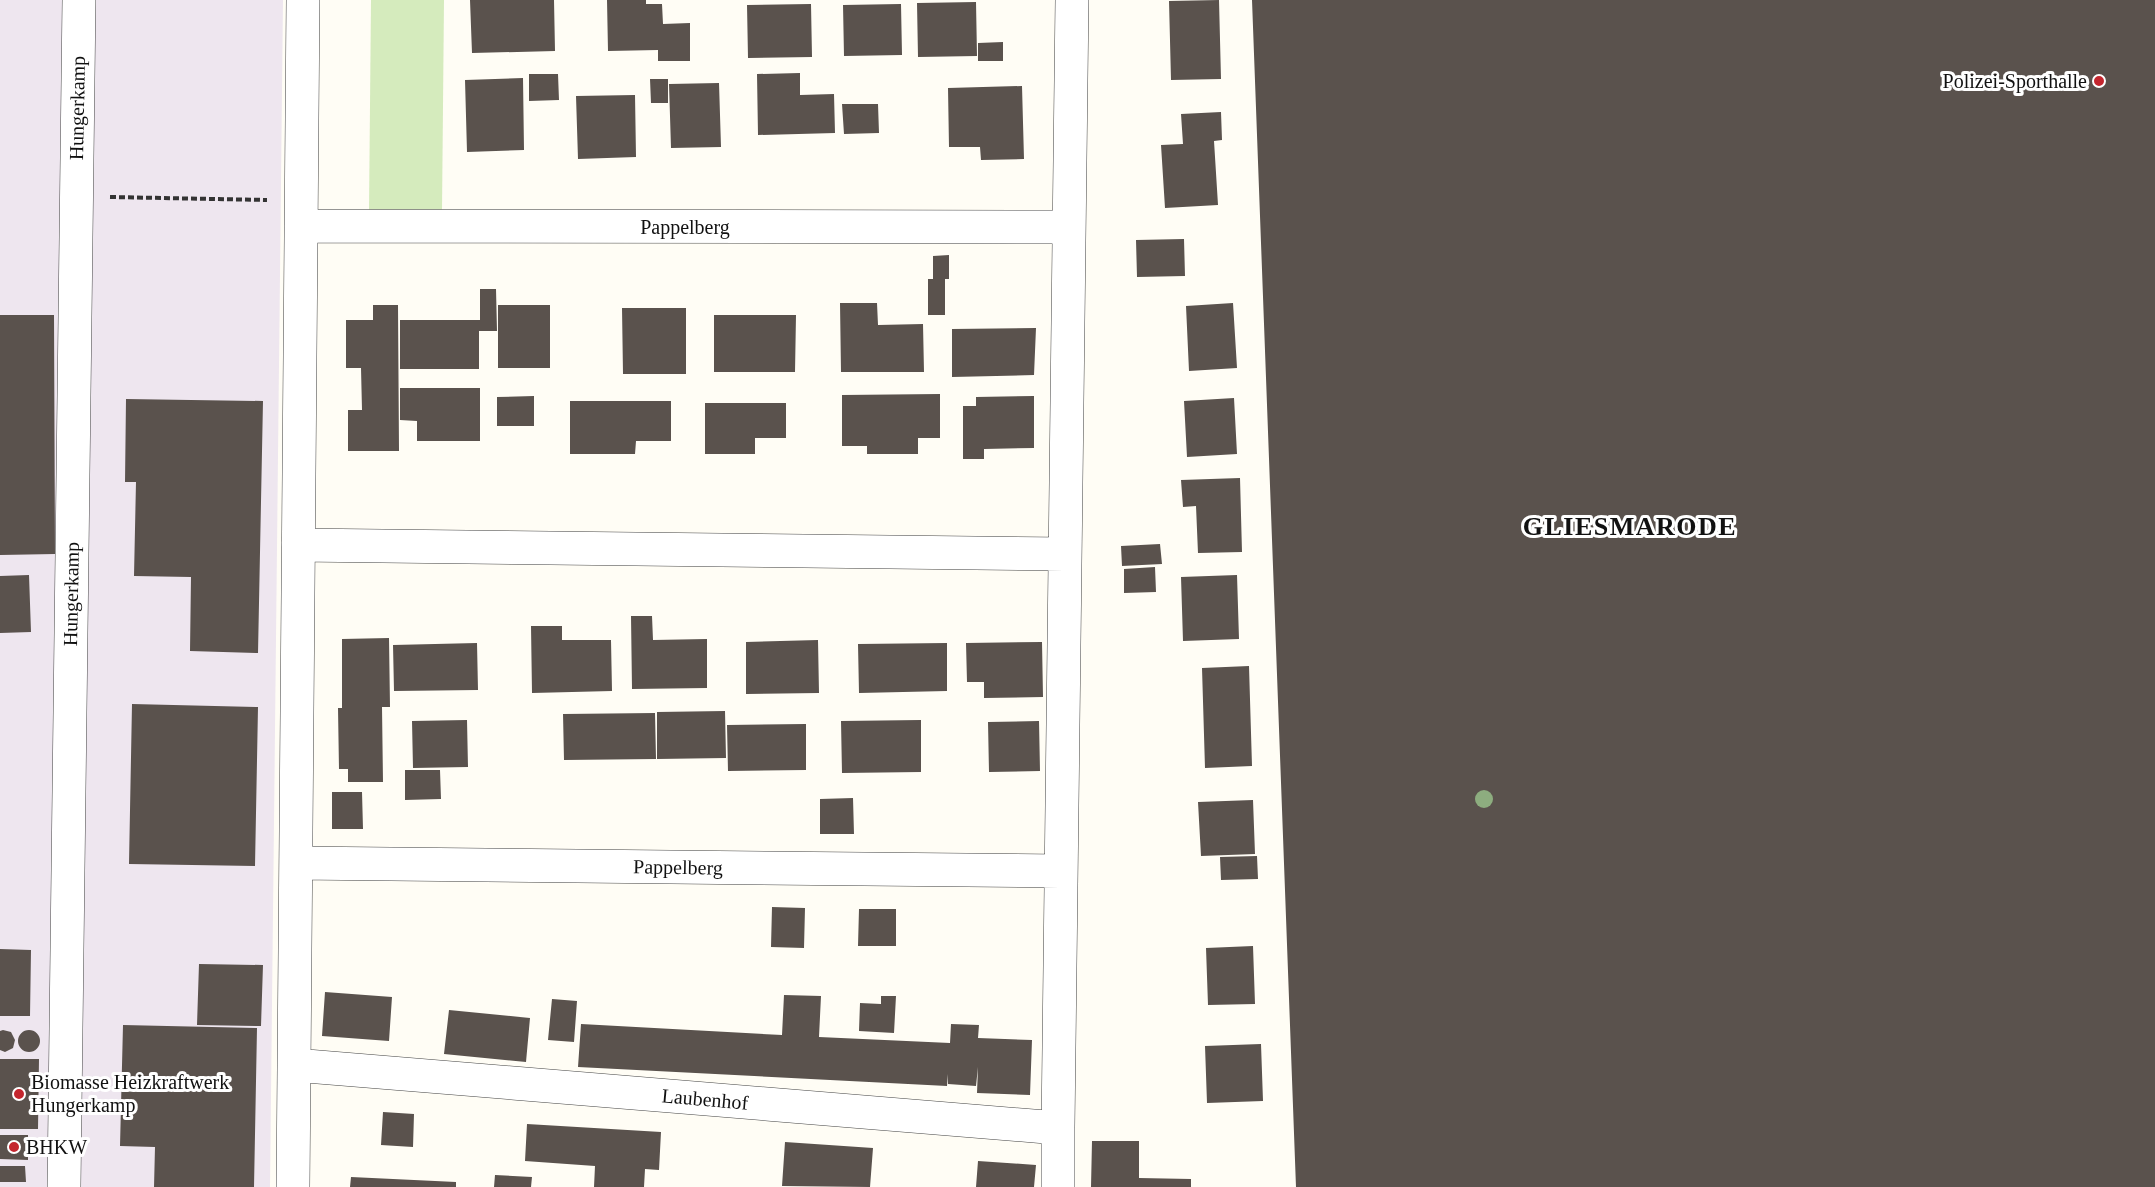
<svg xmlns="http://www.w3.org/2000/svg" width="2155" height="1187" font-family="Georgia,serif">
	<style>
		.industrial { fill: #eee6ef }
		.green { fill: #d5ebbd }
		.building { fill: #5a524d }
		.lines { fill: none; stroke-linecap: round; stroke-linejoin: round }
		.street-casing { stroke: #444; stroke-width: 34 }
		.path { stroke: #333; stroke-width: 4; stroke-dasharray: 6 3; stroke-linecap: butt }
		.street { stroke: #fff; stroke-width: 33 }
		.tree { fill: #8dad7f }
		.poi-dot { fill: #c4262e; stroke: #fff; stroke-width: 2 }
		.labels { text-anchor: middle; dominant-baseline: central; stroke-width: 6; stroke-linejoin: round; paint-order: stroke }
		.poi-label { font-size: 20px; fill: #111; stroke: #fff; text-anchor: start }
		.street-label { font-size: 20px; fill: #111; stroke: #fff }
		.district-label { font-size: 26px; font-weight: bold; letter-spacing: 1.5px; fill: #111; stroke: #fff }
	</style>
	<rect width="100%" height="100%" fill="#fffdf5"/>
	<path class="industrial" d="M0 0H283L270 1187H0Z"/>
	<path class="green" d="M371 0H444L442 211H369Z"/>
	<path class="building" d="M470 0H554L555 51 472 53Z
		M607 0H646V4H662L663 24 690 23V61H658V50L608 51Z
		M1219 0 1221 79 1171 80 1169 1Z
		M1252 0H2155V1187H1296Z
		M976 2 977 56 918 57 917 3Z
		M811 4 812 57 748 58 747 5Z
		M901 4 902 55 844 56 843 5Z
		M1003 42V61H978V43Z
		M800 73V95L834 94 835 133 758 135 757 74Z
		M529 74H558L559 100 529 101Z
		M523 78 524 150 467 152 465 80Z
		M650 79H668V103H651Z
		M719 83 721 147 671 148 669 84Z
		M1022 86 1024 159 981 160 980 147H949L948 88Z
		M635 95 636 157 578 159 576 96Z
		M842 104H878L879 133 844 134Z
		M1221 112 1222 140 1214 141 1218 205 1165 208 1161 145 1183 144 1181 114Z
		M1184 239 1185 276 1137 277 1136 240Z
		M949 255V279H945V315H928V279H933V256Z
		M480 289H496L497 331H479V369H400V320H480Z
		M840 303H877L878 325 923 324 924 372H841Z
		M1233 303 1237 368 1189 371 1186 306Z
		M373 305H398L399 451H348V410H362L361 368H346V320H373Z
		M498 305H550V368H498Z
		M622 308H686V374H623Z
		M0 315H54L55 554 0 555Z
		M714 315H796L795 372H714Z
		M1036 328 1034 375 952 377V329Z
		M400 388H480V441H417V421L400 420Z
		M940 394V438H918V454H867V446H842V395Z
		M534 396V426H497V397Z
		M1034 396V448L984 449V459H963V406H976V397Z
		M1234 398 1237 454 1187 457 1184 401Z
		M126 399 263 401 258 653 190 651 191 577 134 576 136 482H125Z
		M570 401H671V441H636L635 454H570Z
		M705 403H786V438H755V454H705Z
		M1240 478 1242 552 1198 553 1196 506 1183 507 1181 480Z
		M1160 544 1162 564 1122 566 1121 546Z
		M1155 567 1156 592 1124 593V569Z
		M29 575 31 632 0 633V576Z
		M1237 575 1239 639 1183 641 1181 577Z
		M631 616H652L653 640 707 639V688L632 689Z
		M531 626H562V640H611L612 691 532 693Z
		M389 638 390 707H382L383 782H348V769H339L338 708H342V639Z
		M818 640 819 693 746 694V642Z
		M1042 642 1043 697 984 698V682H967L966 643Z
		M477 643 478 690 394 691 393 645Z
		M947 643V691L859 693 858 644Z
		M1249 666 1252 766 1205 768 1202 668Z
		M132 704 258 707 255 866 129 864Z
		M725 711 726 758 657 759V712Z
		M655 713 656 759 564 760 563 714Z
		M467 720 468 767 413 768 412 721Z
		M921 720V772L842 773 841 721Z
		M1039 721 1040 771 989 772 988 722Z
		M806 724V770L728 771 727 725Z
		M405 770H440L441 799 405 800Z
		M332 792H362L363 829H332Z
		M853 798 854 834H820V799Z
		M1253 800 1255 854 1201 856 1198 802Z
		M1257 856 1258 879 1221 880 1220 857Z
		M772 907 805 908 804 948 771 947Z
		M859 909H896V946H858Z
		M1253 946 1255 1004 1208 1005 1206 948Z
		M0 949 31 950 30 1016H0Z
		M199 964 263 965 261 1026 197 1025Z
		M325 992 392 997 389 1041 322 1036Z
		M784 995 821 996 819 1037 950 1043 951 1024 979 1025 978 1038 1032 1040 1030 1095 977 1093 978 1067 976 1086 948 1084V1074L947 1086 578 1067 581 1024 782 1035Z
		M881 996H896L894 1033 859 1031 860 1003 881 1004Z
		M552 999 577 1001 574 1042 548 1040Z
		M449 1010 530 1018 526 1062 444 1054Z
		M123 1025 257 1028 254 1187H154L155 1147 120 1146Z
		M3 1030 11 1032 15 1040 13 1048 5 1052 0 1050V1031Z
		M18 1041a11 11 0 1 1 22 0a11 11 0 1 1-22 0Z
		M1261 1044 1263 1101 1207 1103 1205 1046Z
		M0 1059H39L38 1129H0Z
		M383 1112 414 1114 413 1147 381 1145Z
		M527 1124 661 1132 659 1170 645 1169 644 1187H594L595 1166 525 1161Z
		M0 1135H28V1160L0 1159Z
		M1092 1141H1139V1178L1191 1179V1187H1091Z
		M785 1142 873 1148 870 1187 782 1186Z
		M978 1161 1036 1165 1034 1187H976Z
		M0 1166H25L26 1182H0Z
		M495 1175 532 1177 531 1187H494Z
		M351 1177 456 1182V1187H350Z"/>
	<g class="lines">
		<defs>
			<path id="street" d="M301 226 1068 227
				M298 545 1065 554
				M296 863 1060 871
				M294 1065 1058 1128V1187
				M1058 1128 1072 0
				M64 1187 79 0
				M293 1187 303 0"/>
		</defs>
		<use href="#street" class="street-casing"/>
		<path class="path" d="M110 197 267 200"/>
		<use href="#street" class="street"/>
	</g>
	<circle class="tree" cx="1484" cy="799" r="9"/>
	<g class="poi-dot">
		<circle cx="2099" cy="81" r="6"/>
		<circle cx="19" cy="1094" r="6"/>
		<circle cx="14" cy="1147" r="6"/>
	</g>
	<g class="labels">
		<g class="poi-label">
			<text x="2087" y="81" text-anchor="end">Polizei-Sporthalle</text>
			<text x="31" y="1082">Biomasse Heizkraftwerk<tspan x="31" dy="23">Hungerkamp</tspan></text>
			<text x="26" y="1147">BHKW</text>
		</g>
		<g class="street-label">
			<text transform="translate(77 108) rotate(-89)">Hungerkamp</text>
			<text x="685" y="227">Pappelberg</text>
			<text transform="translate(71 594) rotate(-89)">Hungerkamp</text>
			<text transform="translate(678 867) rotate(1)">Pappelberg</text>
			<text transform="translate(705 1099) rotate(5)">Laubenhof</text>
		</g>
		<g class="district-label">
			<text x="1630" y="526">GLIESMARODE</text>
		</g>
	</g>
</svg>
